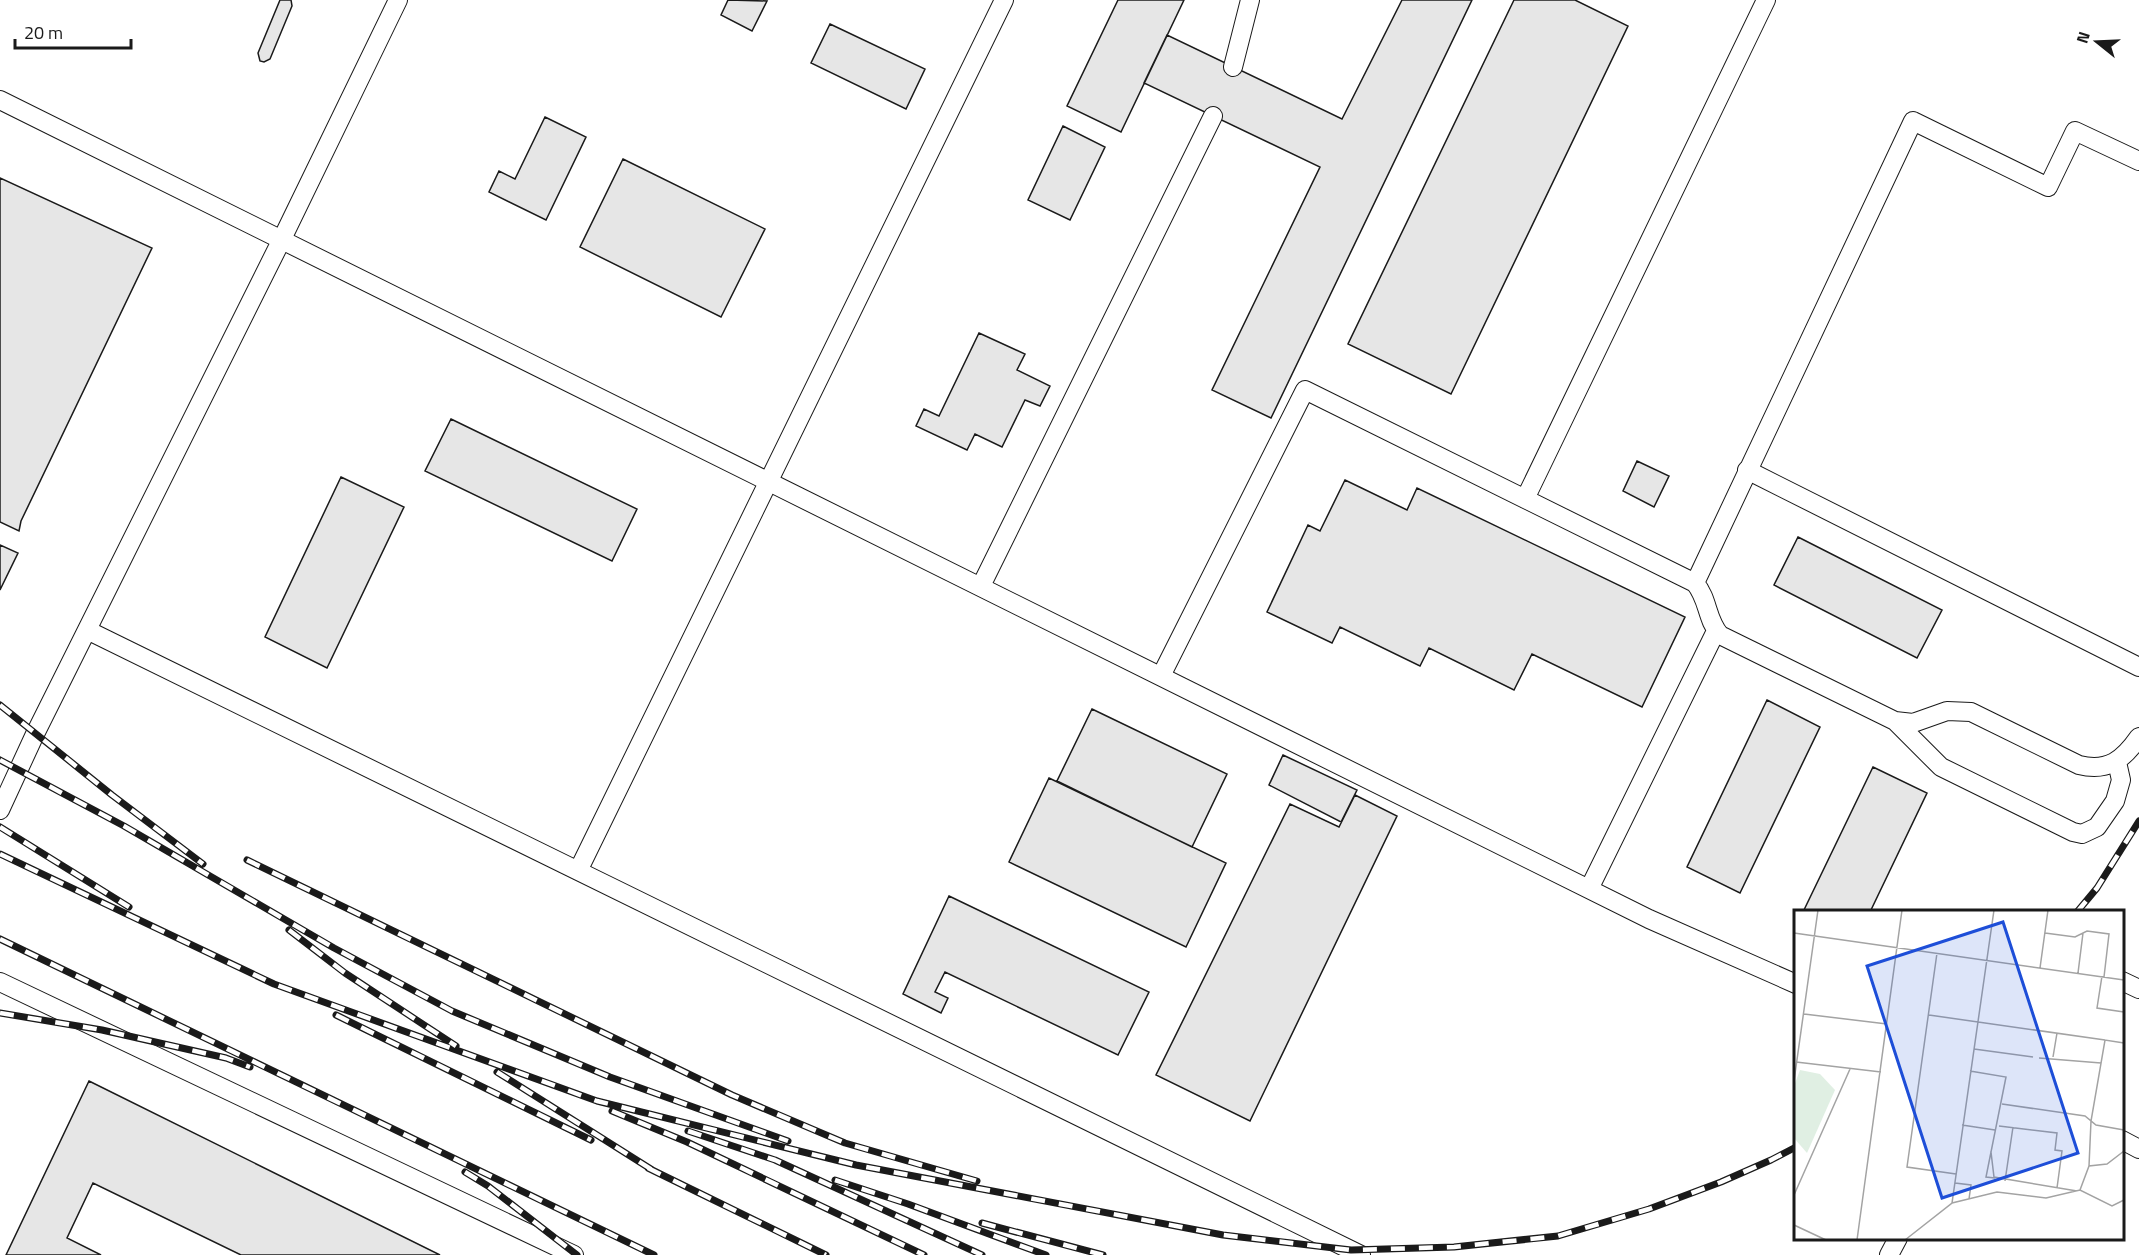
<svg xmlns="http://www.w3.org/2000/svg" width="2139" height="1255" font-family="'Titillium Web',sans-serif">
	<style>
		.building { fill: #e6e6e6; stroke: #1a1a1a; stroke-width: 1.5 }
		.lines { fill: none; stroke-linecap: round; stroke-linejoin: round }
		.lane-casing { stroke: #1a1a1a; stroke-width: 20 }
		.lane { stroke: #fff; stroke-width: 18 }
		.rail-casing { stroke: #1a1a1a; stroke-width: 7 }
		.rail { stroke: #fff; stroke-width: 4.5; stroke-dasharray: 14; stroke-linecap: butt }
		.inset-road { fill: none; stroke: #a3a3a3; stroke-width: 1.5 }
		.view { fill: #1d4ed8; fill-opacity: 0.15; stroke: #1d4ed8; stroke-width: 3 }
		.inset-edge { fill: none; stroke: #1a1a1a; stroke-width: 3 }
	</style>
	<rect width="100%" height="100%" fill="#fff"/>
	<path class="building" d="M280 0H291L292 6 270 59 264 62 260 61 258 53Z
		M728 0 767 1 752 31 721 15Z
		M1118 0H1184L1121 132 1067 106Z
		M1402 0H1472L1271 418 1212 390 1320 167 1144 83 1167 35 1342 119Z
		M1514 0H1575L1628 26 1451 394 1348 344Z
		M830 24 925 69 906 109 811 63Z
		M545 117 586 137 546 220 489 192 499 171 515 179Z
		M1063 126 1105 147 1070 220 1028 200Z
		M623 159 765 229 721 317 580 247Z
		M0 178 152 248 21 521 19 531 0 522Z
		M979 333 1025 354 1017 370 1050 386 1040 406 1025 400 1002 447 975 434 967 450 916 426 924 409 939 416Z
		M451 419 637 509 612 561 425 471Z
		M1637 461 1669 476 1654 507 1623 491Z
		M341 477 404 507 327 668 265 637Z
		M1345 480 1407 510 1417 488 1685 617 1642 707 1532 654 1514 690 1429 648 1420 666 1340 627 1332 643 1267 612 1308 525 1320 531Z
		M1798 537 1942 610 1917 658 1774 585Z
		M0 545 18 553 0 590Z
		M1767 700 1820 727 1740 893 1687 867Z
		M1092 709 1227 774 1192 847 1057 781Z
		M1283 755 1357 790 1341 822 1269 785Z
		M1873 767 1927 793 1870 912H1803Z
		M1049 778 1226 863 1186 947 1009 862Z
		M1355 795 1397 816 1250 1121 1156 1075 1290 804 1339 827Z
		M949 896 1149 992 1118 1055 945 972 935 992 948 998 941 1013 903 994Z
		M89 1081 440 1255H241L93 1183 67 1238 101 1255H6Z"/>
	<g class="lines">
		<defs>
			<path id="lane" d="M1233 67 1250 0
				M0 100 1649 919 1796 984
				M1747 470 2139 667
				M1525 499 1766 0
				M1695 583 1913 121 2048 187 2075 131 2139 161
				M981 586 1213 116
				M87 630 1361 1255
				M1161 676 1305 390 1695 583C1709 600 1706 619 1720 635L1895 721 1913 723 1947 711 1971 712 2079 765C2108 772 2123 760 2139 737
				M1895 721 1941 767 2073 832 2082 834 2097 827 2115 801 2121 780 2117 762
				M0 810 36 732 282 239 398 0
				M578 871 1004 0
				M1589 889 1716 631
				M2122 981 2139 989
				M0 982 574 1255
				M2122 1140 2139 1149
				M1889 1255 1898 1238"/>
		</defs>
		<use href="#lane" class="lane-casing"/>
		<use href="#lane" class="lane"/>
		<defs>
			<path id="rail" d="M0 705 112 795 203 864
				M0 760 124 826 334 948 452 1011 610 1077 788 1141
				M0 827 129 907
				M0 854 274 984 597 1101 856 1165 1223 1235 1351 1250 1454 1247 1558 1236 1649 1209 1721 1182 1771 1160 1796 1147
				M247 860 732 1095 845 1143 977 1181
				M2077 912 2097 888 2139 821
				M289 930 345 973 456 1046
				M0 939 654 1255
				M0 1013 102 1030 226 1058 250 1067
				M336 1015 591 1140
				M497 1072 654 1171
				M612 1111 687 1142 924 1255
				M688 1131 775 1160 982 1255
				M648 1168 826 1255
				M465 1172 488 1186 577 1255
				M835 1180 908 1204 1046 1255
				M982 1223 1103 1255"/>
		</defs>
		<use href="#rail" class="rail-casing"/>
		<use href="#rail" class="rail"/>
	</g>
	<g transform="translate(1794 910)">
		<rect width="330" height="330" fill="#fff"/>
		<path d="M6 160 26 164 41 180 13 243 0 228V176Z" fill="#e0efe3"/>
		<path class="inset-road" d="M0 23 330 70M251 23 281 27 293 21 315 24 310 67M143 43 113 257 162 264M246 58 254 0M284 63 289 23M308 66 303 98 330 102M10 104 93 114M135 105 311 130M180 139 239 147M259 147 263 123M245 148 307 153M2 152 87 162M176 161 212 167 197 242 200 267 283 281M0 171 24 0M208 194 291 206 302 215 330 220M168 215 201 220M205 216 263 223 261 240 268 241 263 278M197 242 192 267 201 268M295 256 297 211 311 130 330 133M211 271 219 217M161 273 177 275 175 289M286 280 295 256 313 254 330 241M0 285 56 159M158 293 203 282 252 288 286 280 318 296 330 290M0 315 32 330M63 330 108 0M111 330 158 293 200 0"/>
		<path class="view" d="M209 12 284 243 148 288 73 56Z"/>
		<rect width="330" height="330" class="inset-edge"/>
	</g>
	<g transform="translate(2097 42) rotate(288)" stroke="#ffffff" stroke-width="4.5" paint-order="stroke">
	<path d="M0-4.5L10 22L0 15L-10 22Z" fill="#1a1a1a"/>
	<text y="-9" font-size="16" font-weight="bold" text-anchor="middle" fill="#1a1a1a">N</text>
	</g>
	<path d="M15 39v9h116v-9" fill="none" stroke="#1a1a1a" stroke-width="3"/>
	<text x="24" y="39" font-size="18" fill="#1a1a1a" stroke="#ffffff" stroke-width="4.5" paint-order="stroke">20 m</text>
</svg>
